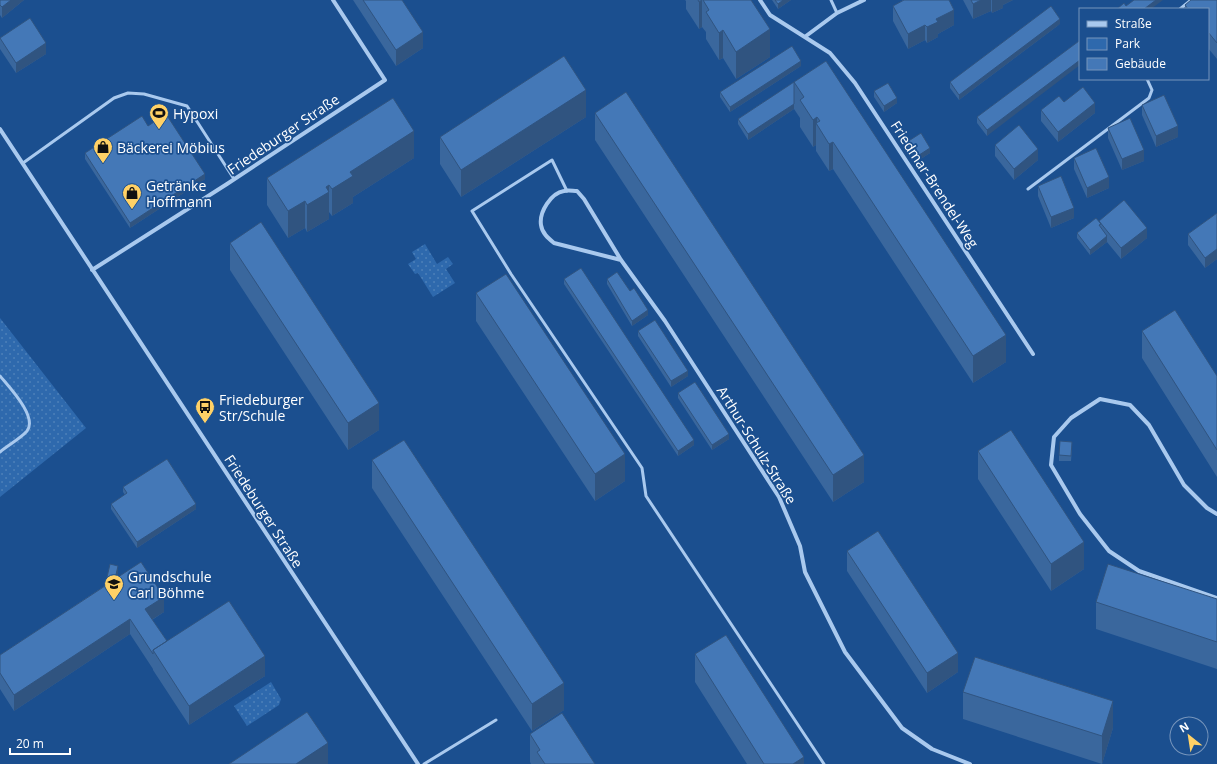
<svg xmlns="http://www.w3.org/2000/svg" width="1217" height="764" font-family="'Open Sans',sans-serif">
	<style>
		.green { fill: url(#green-dots) }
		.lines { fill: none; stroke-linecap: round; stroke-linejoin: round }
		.lane { stroke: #a9c9ee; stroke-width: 3 }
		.street { stroke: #a9c9ee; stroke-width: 4 }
		.wall { fill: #3a679d }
		.shaded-wall { fill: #305480 }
		.building { fill: #4478b7; stroke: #305480 }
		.labels { text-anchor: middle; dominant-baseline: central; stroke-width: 3.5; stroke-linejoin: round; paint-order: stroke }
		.poi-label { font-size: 14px; fill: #fff; stroke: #1b4f8f; text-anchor: start }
		.street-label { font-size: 14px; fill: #fff; stroke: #1b4f8f }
	</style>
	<defs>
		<pattern id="green-dots" width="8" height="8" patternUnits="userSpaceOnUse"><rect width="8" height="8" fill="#2e69ad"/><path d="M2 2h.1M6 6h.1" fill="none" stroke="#4d80b9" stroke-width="1.8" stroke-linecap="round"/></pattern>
	</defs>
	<rect width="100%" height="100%" fill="#1b4f8f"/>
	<path class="green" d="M425 244 437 264 448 257 453 264 446 269 455 283 433 297 418 273 415 274 408 264 416 259 412 252Z
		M0 318 86 428 0 497Z
		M271 682 281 699 279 705 247 726 234 706Z"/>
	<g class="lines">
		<path class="lane" d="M831 0 837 13
			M1180 9 1191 0
			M23 163 114 98 128 93 144 94 187 106 234 179
			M1028 189 1149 98 1152 90 1147 79
			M567 191 552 160 472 211 511 274 642 468 646 496 824 764
			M0 376C9 387 38 417 27 431 20 439 8 445 0 452
			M424 764 496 720"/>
		<path class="street" d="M760 0 770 15 830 53 855 83 1033 354
			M806 36 837 13 864 0
			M0 129 418 764
			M621 260 554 243C548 238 542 233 541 225 539 212 551 193 564 191 568 190 573 191 577 191L584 199 621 260 665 321 779 497 800 546 805 572 845 652 902 728 932 749 970 764
			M92 270 227 184 385 80 333 0
			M1217 514 1207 508 1184 485 1149 425 1130 405 1100 399 1071 418 1054 437 1051 465 1080 514 1109 551 1139 571 1217 598"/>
	</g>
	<path class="wall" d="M0 0H24L2 18 0 15Z
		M353 0H402L423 48 396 66Z
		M685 0H751L770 57 736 79 723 58 719 60 706 39V32L702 27 699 29 686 9V1Z
		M772 0H791L778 9Z
		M902 0H949L954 25 938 34V37L927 43 925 40 908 49 893 21V6L902 1Z
		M963 0H1013L1003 5V8L992 13 991 11 973 19Z
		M1217 0V59L1208 48V9H1185V5Z
		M1060 24 959 100 950 88V82Z
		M0 38 46 54 16 73 0 49Z
		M1079 41 987 136 977 123V117Z
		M826 61 1006 362 973 383 833 169 829 171 816 151V145L813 147 800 127V118L794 109 748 140 738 124V119Z
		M801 66 730 112 720 97V92Z
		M874 91 897 103 884 112 874 97Z
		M1064 102 1095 113 1058 142 1041 121V110Z
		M1142 105 1178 137 1156 147 1142 115Z
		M595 113 864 482 833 502 595 140Z
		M586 117 461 197 440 164V137Z
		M148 126 205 179 130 228 85 159V153Z
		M1108 128 1144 161 1122 170 1108 138Z
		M907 142 930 153 916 162 907 147Z
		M995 145 1038 160 1014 180 995 156Z
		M414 158 353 197V203L332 216 329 212V219L307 232 305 228 288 238 267 205V178Z
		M1074 158 1109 188 1087 198 1074 169Z
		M1038 186 1074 218 1051 228 1038 196Z
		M1217 213V259L1205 268 1188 245V234Z
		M1099 221 1147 238 1121 259 1107 242 1090 255 1077 238V233Z
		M230 243 379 430 348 450 230 270Z
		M564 279 694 445 678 456 564 284Z
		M607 279 630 291 648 315 632 326 607 284Z
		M476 293 625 481 595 501 476 321Z
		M638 331 688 376 671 387 638 336Z
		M1142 331 1217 376V477L1142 358Z
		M678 393 729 439 712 450 678 398Z
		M1072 447 1071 461H1059V455Z
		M978 451 1084 569 1051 591 978 479Z
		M372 460 564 710 532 731 372 488Z
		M123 487 196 509 137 548 111 509V504L125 495 123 492Z
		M847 551 958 672 927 693 847 571Z
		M118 577 164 612 152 620 167 641 265 676 189 725 153 670V669L130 634 14 711 0 689V655Z
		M1217 599V669L1096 629V602Z
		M695 654 804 764H747L695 682Z
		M963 692 1113 728 1102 764 963 719Z
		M530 734 595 764H531L530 762Z"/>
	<path class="shaded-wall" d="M11 0H24L2 18V7Z
		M702 0V27L699 29V2Z
		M783 0H791L778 9V4Z
		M981 0H991V11L973 19V4Z
		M992 0H1013L1003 5V8L992 13Z
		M1156 0H1163L1151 9H1144Z
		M954 10V25L938 34V37L927 43V27L936 19Z
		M1060 19V24L959 100V95Z
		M925 25V40L908 49V34Z
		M770 29V57L736 79V52Z
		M723 30V58L719 60V33Z
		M423 32V48L396 66V50Z
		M46 43V54L16 73V63Z
		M1080 60V65L987 136V130Z
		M801 61V66L730 112V107Z
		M586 90V117L461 197V170Z
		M897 98V103L884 112V106Z
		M1095 103V113L1058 142V132Z
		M794 104V109L748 140V134Z
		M817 117V126L816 123V145L813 147V120Z
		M1178 126V137L1156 147V136Z
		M414 131V158L353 197V203L332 216V189L350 172Z
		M833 142V169L829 171V144Z
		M930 148V153L916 162V157Z
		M1038 149V160L1014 180V169Z
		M1144 150V161L1122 170V159Z
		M205 174V179L130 228V223Z
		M1109 177V188L1087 198V188Z
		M329 185V219L307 232V205L326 187Z
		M305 201V228L288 238V211Z
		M1074 208V218L1051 228V217Z
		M1147 228V238L1121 259V248Z
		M1107 236V242L1090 255V250Z
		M1217 249V259L1205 268V258Z
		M648 310V315L632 326V321Z
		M1006 335V362L973 383V356Z
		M688 371V376L671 387V381Z
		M379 403V430L348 450V423Z
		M729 434V439L712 450V445Z
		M694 440V445L678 456V451Z
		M625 454V481L595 501V474Z
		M864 455V482L833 502V475Z
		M196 504V509L137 548V542Z
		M1084 542V569L1051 591V564Z
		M118 566V581L115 579Z
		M164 597V612L145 624V609Z
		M130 619V634L14 711V695Z
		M958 653V672L927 693V673Z
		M265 656V676L189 725V706Z
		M564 683V710L532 731V704Z
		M1113 701V728L1102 764V736Z
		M328 743V764H296Z
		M804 757V764H793Z"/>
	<path class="building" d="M0 0H11L2 7 0 5Z
		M363 0H402L423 32 396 50Z
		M698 0H702L699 2Z
		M703 0H751L770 29 736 52 723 30 719 33 706 12 709 10Z
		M775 0H783L778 4Z
		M904 0H949L954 10 936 19 938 22 927 27 925 25 908 34 893 6Z
		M971 0H981L973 4Z
		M1134 0H1156L1144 9H1117L1124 3 1126 6Z
		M1191 0H1217V43L1208 32V9H1188L1185 5Z
		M1051 6 1060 19 959 95 950 82Z
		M30 18 46 43 16 63 0 38Z
		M1079 41 1080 42V60L987 130 977 117Z
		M792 46 801 61 730 107 720 92Z
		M564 56 586 90 461 170 440 137Z
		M826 61 1006 335 973 356 833 142 829 144 816 123 820 121 817 117 813 120 800 100 804 97 794 82Z
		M794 82V104L748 134 738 119Z
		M888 83 897 98 884 106 874 91Z
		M1083 87 1095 103 1058 132 1041 110 1059 96 1064 102Z
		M626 92 864 455 833 475 595 113Z
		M1164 95 1178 126 1156 136 1142 105Z
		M393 98 414 131 350 172 353 176 332 189 329 185 326 187 329 192 307 205 305 201 288 211 267 178Z
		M166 114 205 174 130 223 85 153 142 116 148 126Z
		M1130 118 1144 150 1122 159 1108 128Z
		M1019 125 1038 149 1014 169 995 145Z
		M921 133 930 148 916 157 907 142Z
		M1096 148 1109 177 1087 188 1074 158Z
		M1061 176 1074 208 1051 217 1038 186Z
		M1124 200 1147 228 1121 248 1099 221Z
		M1217 213V249L1205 258 1188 234Z
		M1096 218 1101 224 1099 225 1107 236 1090 250 1077 233Z
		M261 222 379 403 348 423 230 243Z
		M581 268 694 440 678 451 564 279Z
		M617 272 630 291 634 288 648 310 632 321 607 279Z
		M506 274 625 454 595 474 476 293Z
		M1175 310 1217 376V450L1142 331Z
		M655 320 688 371 671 381 638 331Z
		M695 382 729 434 712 445 678 393Z
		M1011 430 1084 542 1051 564 978 451Z
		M404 440 564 683 532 704 372 460Z
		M1060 441 1072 442 1071 456 1059 455Z
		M167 459 196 504 137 542 111 504 127 493 123 487Z
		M878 531 958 653 927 673 847 551Z
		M141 562 164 597 145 609 167 641 153 650V654L130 619 14 695 0 673V655L105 586 110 564 118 566 115 579Z
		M1108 564 1217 599V642L1096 602Z
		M229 601 265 656 189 706 153 650Z
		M726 635 804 757 793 764H764L695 654Z
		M975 657 1113 701 1102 736 963 692Z
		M307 712 328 743 296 764H229Z
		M562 713 595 764H545L537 752 540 750 530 734Z"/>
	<defs>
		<symbol id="stadium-pin" viewBox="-11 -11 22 30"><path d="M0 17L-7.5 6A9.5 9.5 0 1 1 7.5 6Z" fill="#ffd166" stroke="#1b4f8f"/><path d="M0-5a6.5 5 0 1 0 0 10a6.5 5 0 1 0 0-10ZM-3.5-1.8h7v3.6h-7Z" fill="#111"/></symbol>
		<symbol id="shop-pin" viewBox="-11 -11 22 30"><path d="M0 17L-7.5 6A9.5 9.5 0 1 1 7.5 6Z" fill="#ffd166" stroke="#1b4f8f"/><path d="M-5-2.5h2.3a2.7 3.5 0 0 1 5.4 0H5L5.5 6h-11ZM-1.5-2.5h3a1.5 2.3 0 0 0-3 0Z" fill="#111"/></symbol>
		<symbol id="bus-pin" viewBox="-11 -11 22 30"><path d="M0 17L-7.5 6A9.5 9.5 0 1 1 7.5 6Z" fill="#ffd166" stroke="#1b4f8f"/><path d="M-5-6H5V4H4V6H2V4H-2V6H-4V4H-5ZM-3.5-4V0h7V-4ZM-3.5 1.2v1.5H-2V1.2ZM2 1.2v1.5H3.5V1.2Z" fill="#111"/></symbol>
		<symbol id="school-pin" viewBox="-11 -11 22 30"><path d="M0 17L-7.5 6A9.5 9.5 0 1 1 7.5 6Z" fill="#ffd166" stroke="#1b4f8f"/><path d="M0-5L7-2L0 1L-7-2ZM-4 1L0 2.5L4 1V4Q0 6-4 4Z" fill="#111"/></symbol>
	</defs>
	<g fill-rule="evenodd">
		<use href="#stadium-pin" x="148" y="102" width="22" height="30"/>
		<use href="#shop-pin" x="92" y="136" width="22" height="30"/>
		<use href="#shop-pin" x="121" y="182" width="22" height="30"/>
		<use href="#bus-pin" x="194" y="396" width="22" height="30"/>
		<use href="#school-pin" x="103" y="573" width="22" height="30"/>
	</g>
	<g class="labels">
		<g class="poi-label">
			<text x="173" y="113">Hypoxi</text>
			<text x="117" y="147">Bäckerei Möbius</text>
			<text x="146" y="185">Getränke<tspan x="146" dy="16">Hoffmann</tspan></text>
			<text x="219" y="399">Friedeburger<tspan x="219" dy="16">Str/Schule</tspan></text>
			<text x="128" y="576">Grundschule<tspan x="128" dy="16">Carl Böhme</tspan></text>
		</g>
		<g class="street-label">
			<text transform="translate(283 134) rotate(-34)">Friedeburger Straße</text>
			<text transform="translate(935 184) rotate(57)">Friedmar-Brendel-Weg</text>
			<text transform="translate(757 445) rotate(58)">Arthur-Schulz-Straße</text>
			<text transform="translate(264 511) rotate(57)">Friedeburger Straße</text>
		</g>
	</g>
	<rect x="1079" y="8" width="130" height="72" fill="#1b4f8f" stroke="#7695bc"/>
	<rect x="1087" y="21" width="20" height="6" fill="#a9c9ee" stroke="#7695bc"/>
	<text x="1115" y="28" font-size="12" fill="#ffffff">Straße</text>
	<rect x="1087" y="38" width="20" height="12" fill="#2e69ad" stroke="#7695bc"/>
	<text x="1115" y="48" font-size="12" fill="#ffffff">Park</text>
	<rect x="1087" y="58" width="20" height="12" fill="#4478b7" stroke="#7695bc"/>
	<text x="1115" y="68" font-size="12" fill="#ffffff">Gebäude</text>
	<g transform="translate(1189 736) rotate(330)"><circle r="19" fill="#1b4f8f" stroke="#7695bc"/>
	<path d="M0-3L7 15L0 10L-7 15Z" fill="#ffd166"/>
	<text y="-6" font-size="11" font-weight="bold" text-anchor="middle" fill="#ffffff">N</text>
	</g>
	<path d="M10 748v6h60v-6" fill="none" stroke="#ffffff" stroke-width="2"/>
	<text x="16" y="748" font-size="12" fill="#ffffff" stroke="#1b4f8f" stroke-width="3" paint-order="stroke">20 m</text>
</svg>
